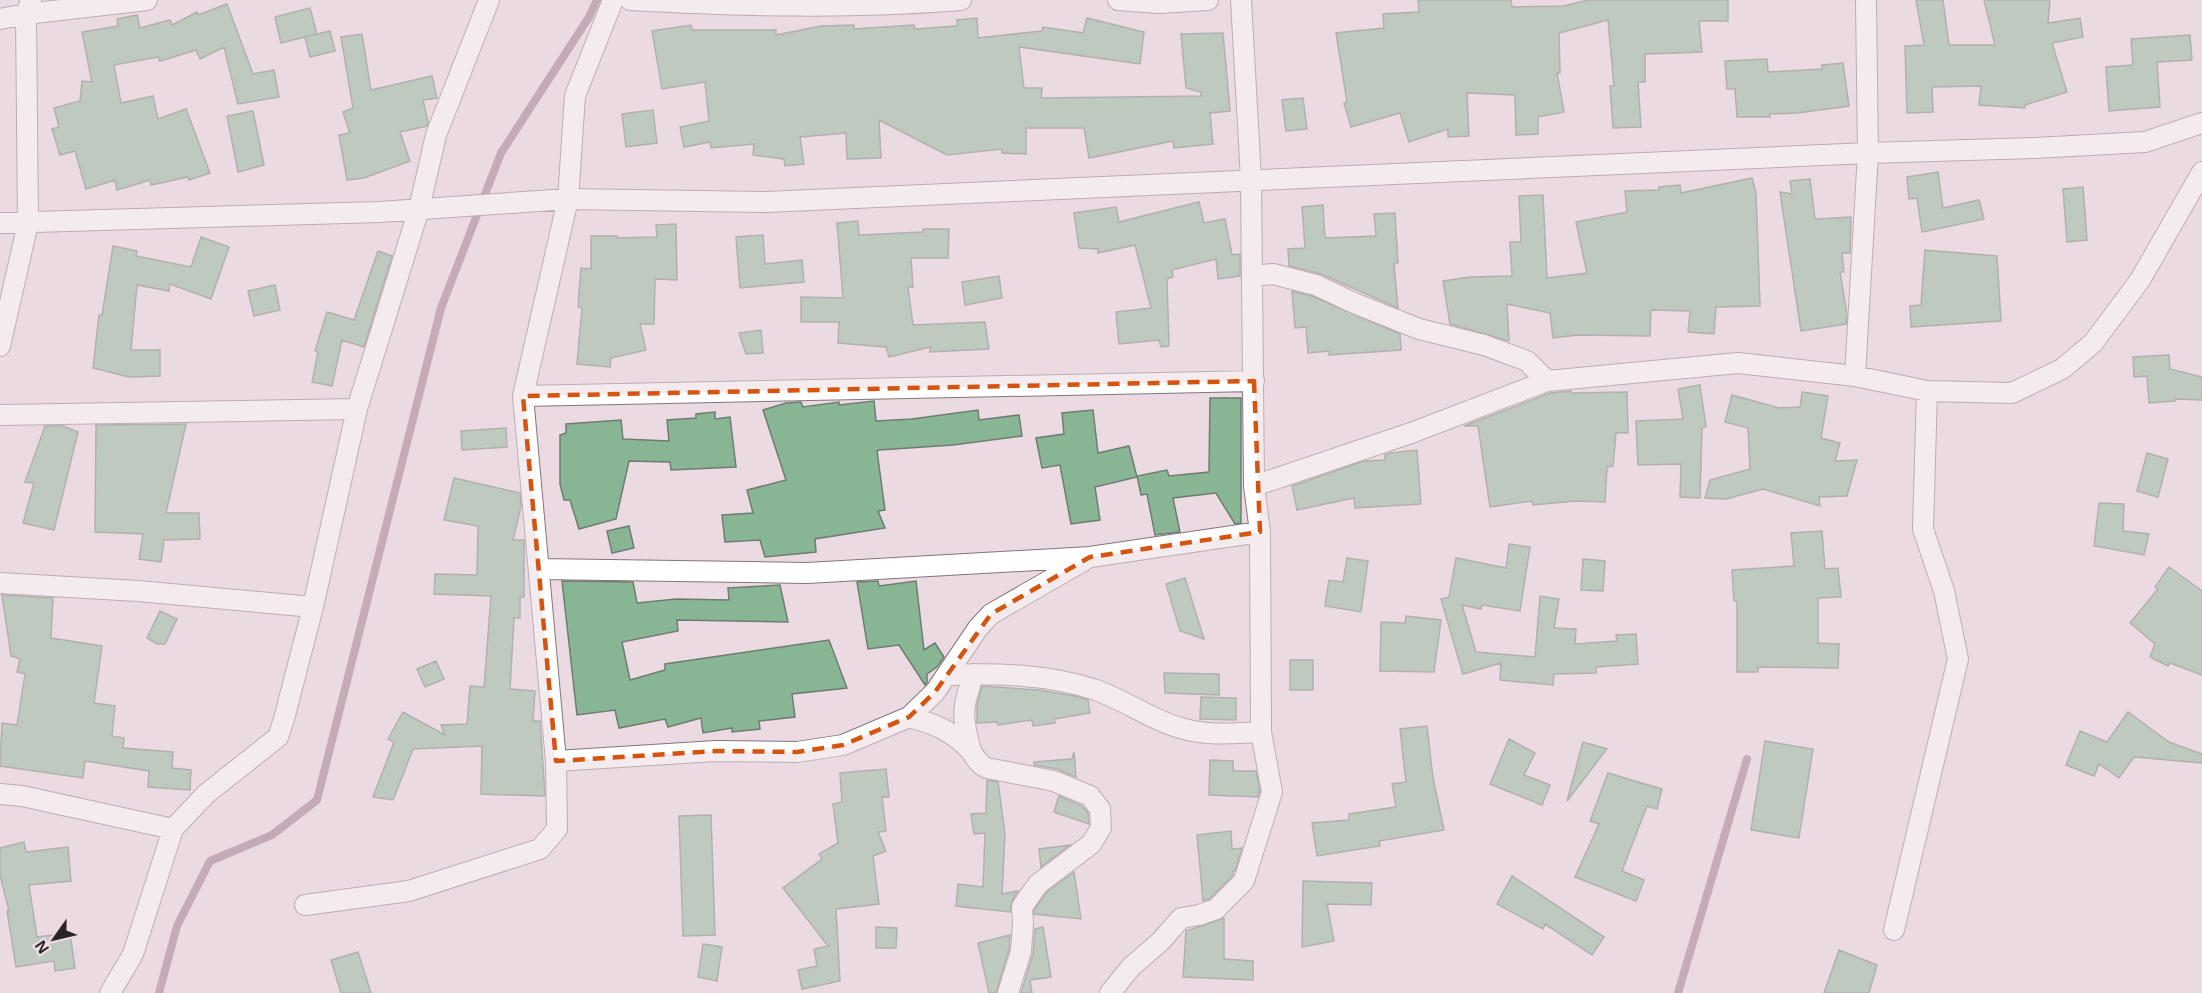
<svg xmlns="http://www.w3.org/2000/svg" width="2202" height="993" font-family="Helvetica,sans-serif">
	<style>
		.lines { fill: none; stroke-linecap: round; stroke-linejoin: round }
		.stream { stroke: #987283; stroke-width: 8 }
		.building { fill: #88b695; stroke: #6f7c72; stroke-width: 1.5 }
		.minor-casing { stroke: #85757c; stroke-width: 22 }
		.minor { stroke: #fff; stroke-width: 20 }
		.marked { fill: none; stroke: #d5540f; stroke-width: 4.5; stroke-dasharray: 12 8; stroke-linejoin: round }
	</style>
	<rect width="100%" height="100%" fill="#ebdae1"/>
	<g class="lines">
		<path class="stream" d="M159 993 177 926 210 861 272 835 317 800 441 308 501 153 589 17 597 0
			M1678 993 1747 759"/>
	</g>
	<path class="building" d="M1418 0H1511L1512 7 1564 6 1588 0H1728V21H1699L1702 52 1645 54V82H1638L1641 127 1613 128 1610 86H1614L1608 20 1559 33 1560 73H1557L1564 112 1538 117V134L1516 135 1515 95 1467 93 1469 136 1448 137V129L1409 142 1400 113 1351 127 1344 103 1347 102 1336 33 1384 28 1383 14 1419 12Z
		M1916 0H1943L1949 45H1995L1984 0H2050L2048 23 2080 18 2083 37 2052 43 2067 92 2025 105V108L1979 105 1981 86 1932 87 1933 112 1907 113 1905 46 1924 45Z
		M227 4 253 74 274 70 279 97 238 104 224 47 200 59 196 50 160 61 158 57 114 65 121 103 153 96 158 119 186 109 210 173 189 180 188 177 151 185 150 180 117 190 115 180 86 189 75 151 60 155 52 129 59 127 54 108 80 101 82 81 92 82 82 32 118 26 117 19 137 15 140 28 170 20 172 25 197 12 198 15Z
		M310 8 317 34 281 43 275 17Z
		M977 18 978 38 1042 31 1043 27 1083 33 1087 18 1144 32 1140 64 1019 47 1024 88H1042L1041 98 1201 96V92L1186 88 1181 34 1223 33 1230 111 1210 113 1213 144 1174 148 1173 141 1089 158 1084 128H1026V154L1002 153V149L947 155 879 120 881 158 847 159 846 133 800 137 804 164 785 166 784 159 753 155 754 144 711 148 710 142 684 147 680 127 709 121 705 82 662 89 652 31 691 25 692 30H776V35L821 26 854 25V29L914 25 915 29 957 26V20Z
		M330 31 335 51 310 57 305 37Z
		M362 34 371 90 432 76 437 98 423 100 428 122 427 126 400 132 410 161 364 178 347 180 339 135 350 133 343 112 353 108 341 37Z
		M2190 35 2192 60 2157 62 2160 107 2109 111 2106 67 2133 65 2131 39Z
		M1767 59 1768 72 1822 69V65L1843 63 1849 106 1797 113 1770 114V117H1737L1735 89H1727L1725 61Z
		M1303 98 1307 129 1286 131 1282 100Z
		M653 110 657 143 626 147 622 114Z
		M253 111 264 165 238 172 227 116Z
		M1938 172 1943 208 1979 200 1984 219 1922 232 1917 198 1909 199 1907 177Z
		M1752 178 1756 193 1760 306 1716 307 1714 334 1688 332 1690 311 1651 310 1650 336 1578 335 1553 338 1550 313 1507 304 1509 341 1450 324 1443 281 1470 277 1512 276 1510 242H1521L1519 196 1543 195 1547 278 1587 273 1576 222 1627 212 1625 191 1659 190V187L1680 185 1681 193Z
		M1810 179 1815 219 1851 217 1850 253H1842L1844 272H1840L1847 314 1846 324 1801 331 1780 192 1792 194 1790 181Z
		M2083 187 2087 240 2067 242 2063 189Z
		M1199 202 1204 223 1225 219 1232 255 1240 254V276L1218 279 1216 259 1172 270 1173 277 1167 279 1169 346 1161 347 1159 340 1119 344 1116 312 1151 308 1135 245 1098 253V249L1079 248 1074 213 1116 207 1119 222Z
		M1323 205 1325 238 1376 236 1374 214 1395 213 1398 263 1394 264 1398 308 1321 274 1289 266 1288 249 1305 248 1302 207Z
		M858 221 859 235 923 232V229H949L948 258H911L913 287H908L913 325 985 322 989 349 930 352V347L889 357 886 347 838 343 839 322H801V297L843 298 837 223Z
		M676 224 677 280 655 279 654 324H640L646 350 611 358 610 367 577 364 582 308 578 307 581 268 591 269V236H617V238L657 237 656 225Z
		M763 235 765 264 802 260 804 282 740 288 736 237Z
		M201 237 229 247 211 299 170 284 169 291 137 285 131 350H160V376L129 377 93 368 99 315H102L113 246 137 251 136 256 191 267Z
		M1925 250 1997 256 2001 321 1911 327 1910 306 1921 305Z
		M378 251 392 256 364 347 342 340 332 386 312 382 318 352 315 351 327 312 354 320Z
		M999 276 1002 298 965 305 962 282Z
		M275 285 280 310 254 316 248 291Z
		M1292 291 1312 296 1400 334 1401 350 1329 355V351L1308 353 1306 327 1295 328Z
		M761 330 763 353 746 354 739 333Z
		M2169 355 2170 369 2202 377V400L2175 399V401L2149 403 2147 376 2134 377 2133 357Z
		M1700 385 1706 427 1702 428 1700 498 1680 497 1681 464 1638 465 1636 421 1683 419 1678 389Z
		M1571 391 1572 393 1627 392 1628 433H1616L1613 466 1607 467 1605 502 1575 501 1533 505 1532 501 1490 507 1478 426H1464L1550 393Z
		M1802 392 1828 396 1821 438 1840 443 1835 461 1857 460 1847 496 1819 497 1820 506 1763 489 1726 499 1705 498 1710 480 1750 469 1748 428 1725 422 1732 395 1779 408 1800 407Z
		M1210 398H1241V523L1235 524 1216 493 1173 498 1180 532 1155 535 1147 494 1141 495 1137 476 1167 470 1169 476 1209 472Z
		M874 401 876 421 912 419 978 410 979 420 1019 415 1022 436 953 445 879 450 877 451 885 510 878 511 885 528 815 539 816 552 765 557 760 540 725 542 722 515 753 513 747 490 786 480 763 410 786 403 801 402 803 407 839 402V405Z
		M1093 410 1098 453 1129 446 1137 477 1095 487 1100 520 1071 524 1060 465 1042 468 1036 438 1064 434 1062 413Z
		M715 412V419L730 417 736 467 671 470 670 462 629 461 616 519 579 529 570 500H564L560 484V435L566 433V424L621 420 623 439 669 441 667 420 696 418V414Z
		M186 424 166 513H199L200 539 164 540 161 562 139 559 143 534 95 532 96 425Z
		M45 426H63L78 432 54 530 23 523 34 483 25 482Z
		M506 428 507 447 462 450 461 431Z
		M1417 450 1421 504 1355 508 1354 498 1297 510 1292 486 1364 461 1385 460V455L1390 453Z
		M2147 453 2168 459 2158 497 2137 491Z
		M454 478 520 493 521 506 513 540H524V597H520V618H514L510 689 535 691 533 721H540L545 796 481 794 482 746 413 749 393 800 373 797 394 742 388 739 403 712 445 735 441 725 467 724 470 686 484 687 491 596 434 594 435 574 477 575 478 526 444 520Z
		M2099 503 2124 504 2123 531 2149 534 2144 555 2094 546Z
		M629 526 634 548 612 553 607 531Z
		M1822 531 1825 569 1838 568 1841 597 1818 598V643L1839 644 1838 668 1758 667V672H1737V601H1734L1732 570 1794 566 1791 533Z
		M1509 544 1530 547 1520 611 1482 605 1481 609 1462 605 1476 652 1535 657 1540 596 1559 599 1554 628 1576 629 1575 644 1617 641 1616 635 1636 634 1638 664 1596 667V673L1554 674 1553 685 1500 680 1501 663 1463 674 1441 599 1449 597 1456 558 1506 568Z
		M1347 558 1368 561 1361 612 1325 606 1329 580 1343 582Z
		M1583 559 1605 561 1603 591 1581 590Z
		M2169 567 2202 591V675L2170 663 2168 666 2150 657 2155 644 2130 623 2158 589 2155 587Z
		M1185 578 1204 639 1180 631 1166 584Z
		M562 581 633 582 637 603 676 599 729 600 728 588 780 585 788 622 677 620 678 631 622 642 630 680 665 670V664L829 640 847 688 792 694 795 717 759 721 760 729 732 732V728L703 733 701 718 668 727 665 719 619 728 615 710 577 715Z
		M878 581 879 586 916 581 924 650 935 643 944 657 937 667 927 674V682L925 685 899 645 868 649 857 582Z
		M2 595 53 598 51 638 102 646 94 703 115 706 112 736 124 738 123 748 173 752 172 768 191 770 190 790 148 787 149 771 85 761 83 778 0 766 2 723 17 725 25 674 17 672 20 659 11 656Z
		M160 611 177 619 165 644H157L147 638Z
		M1406 616 1441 620 1434 672 1380 671 1381 622 1405 623Z
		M1290 660H1313V690H1290Z
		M436 661 444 679 425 687 417 669Z
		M1164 673 1219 674V695L1165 693Z
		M982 686 1039 690 1075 696 1088 700 1090 713 1054 719 1055 723 1033 726 1032 720 998 725 997 722 977 723V705Z
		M1201 697 1236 698V720L1200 719Z
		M2128 712 2169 742 2202 754V763L2134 757 2119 778 2099 764 2094 776 2066 765 2080 731 2107 742Z
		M1427 726 1433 778 1444 830 1379 841 1380 846 1317 856 1312 823 1349 820V814L1396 807 1392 784 1406 782 1400 729Z
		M1509 739 1535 753 1524 775 1550 785 1542 805 1490 784Z
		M1765 741 1813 749 1799 838 1751 830Z
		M1583 742 1607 749 1567 801Z
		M1074 752 1076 777 1057 769 1034 765V762L1072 759Z
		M1210 760 1233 761V771H1256L1260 791 1258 797 1209 795Z
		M886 769 889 797H882L886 831 878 832 886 851 873 856 879 904 836 909 840 981 802 989 798 970 817 966 814 949 828 946 783 888 822 859 819 854 838 843 833 804 842 802 840 773Z
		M1608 773 1662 789 1657 809 1647 806 1622 871 1644 880 1636 901 1575 877 1599 824 1590 821Z
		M987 780 998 782 1005 834 1002 894 1018 891 1012 901 1010 912 956 906 958 884 983 887 985 833 974 834 971 814 986 813Z
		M1059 796 1082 806 1088 813 1089 824 1054 812Z
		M711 815 715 935 683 936 679 816Z
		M1231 831 1232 849 1242 848 1235 871H1233V875L1209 899 1203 901 1197 835Z
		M24 842 26 852 68 847 71 881 29 885 37 937 70 933 75 968 55 971 54 961 16 967 7 911H9L0 875V848Z
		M1070 845 1041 867 1039 849Z
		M1074 872 1081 919 1034 914V910L1047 892Z
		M1512 876 1604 937 1592 955 1545 924 1543 929 1497 904Z
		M1303 881 1372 883 1371 905 1327 904 1334 941 1302 947Z
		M1224 918V959L1253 961V980L1183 977 1186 931Z
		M876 927 897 928 896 948H876Z
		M1043 927 1051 977 1030 980 1032 993H1021L1033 954 1035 929Z
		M1010 935 1009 949 996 993H989L978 943Z
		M703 944 722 947 717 981 698 977Z
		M1839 950 1877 965 1869 993H1824Z
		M358 952 371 993H341L331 960Z"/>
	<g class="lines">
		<defs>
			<path id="minor" d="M630 0C741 6 851 9 961 0
				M1118 0 1159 3 1208 0
				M0 19 26 14 147 0
				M0 223 379 212 568 199 766 202 1868 153 2035 148 2145 142 2202 123
				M1252 276 1273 274 1316 285 1354 303 1419 329 1484 345 1527 361 1547 381
				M0 346 28 223 26 14 31 0
				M1855 376 1868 153 1866 0
				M523 396 1254 381
				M0 415 357 409
				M1254 486 1411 433 1547 381 1738 363 1855 376 1927 391 2012 393 2062 369 2093 343 2140 280 2202 172
				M539 569 807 573 1090 557 1260 532
				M0 583 138 591 313 607
				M947 675C996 673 1048 674 1096 690 1126 701 1153 721 1184 729 1209 736 1235 733 1261 732
				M909 717C934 724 949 729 968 748 975 755 977 764 987 768L1054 781 1090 796 1100 809 1101 828 1091 844 1038 884 1022 907 1023 923 1021 951 1008 993
				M971 750C961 716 962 706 974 674
				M556 761 716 751 797 752 843 745 909 717 935 692 978 628 991 614 1085 560
				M0 794 22 796 173 829 206 794 278 737 284 719 313 607 357 409 419 209 436 135 489 0
				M305 905 409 891 540 849 557 829 556 761 523 396 568 199 575 96 613 0
				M1894 930 1958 659 1944 591 1923 529 1927 391
				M110 993 133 954 173 829
				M1110 993 1131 967 1161 941 1181 918 1199 915 1216 909 1244 881 1272 792 1261 732 1260 532 1254 486 1251 179 1241 0"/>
		</defs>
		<use href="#minor" class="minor-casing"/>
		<use href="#minor" class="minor"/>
	</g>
	<path d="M0 0H2202V993H0ZM1254 381 1260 532 1090 557 991 614 935 692 909 717 843 745 797 752 716 751 556 761 523 396Z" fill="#ebdae1" fill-opacity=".55" fill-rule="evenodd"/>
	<path class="marked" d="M1254 381 1260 532 1090 557 991 614 935 692 909 717 843 745 797 752 716 751 556 761 523 396Z"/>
	<g transform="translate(54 939) rotate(236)" stroke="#ebdae1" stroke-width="4.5" paint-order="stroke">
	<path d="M0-4.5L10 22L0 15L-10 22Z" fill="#2b2427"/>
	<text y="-9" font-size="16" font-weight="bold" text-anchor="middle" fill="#2b2427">N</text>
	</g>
</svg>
